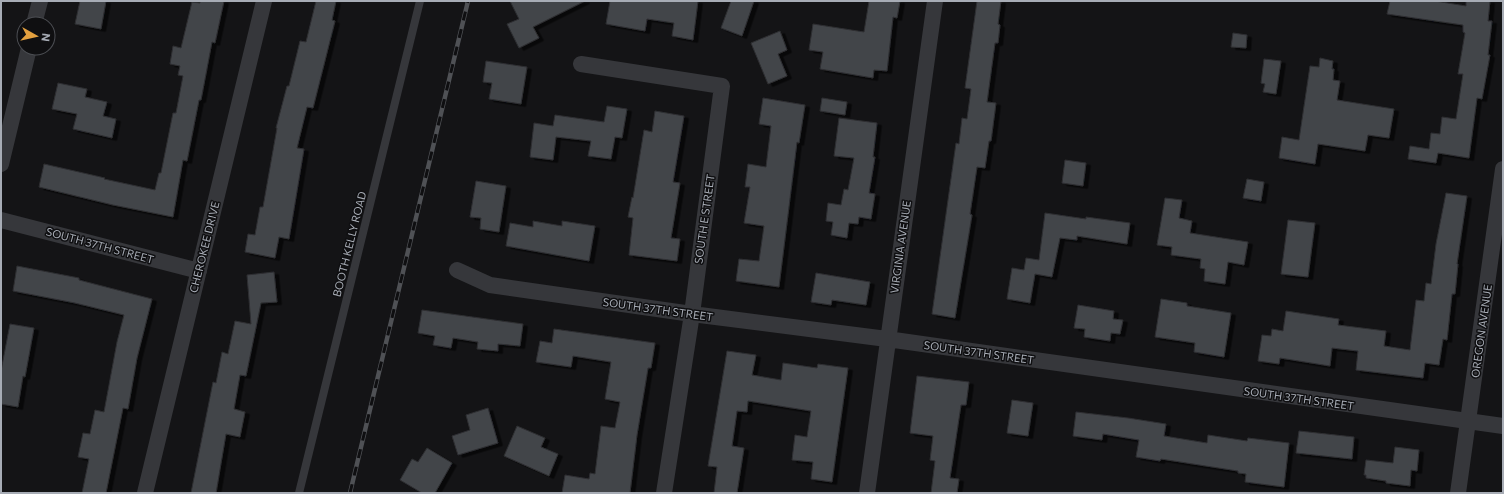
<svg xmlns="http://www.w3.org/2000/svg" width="1504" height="494" font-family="Commissioner,sans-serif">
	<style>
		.building { fill: #434549; stroke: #2e2f32; filter: url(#shadow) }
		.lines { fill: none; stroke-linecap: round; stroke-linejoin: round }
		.lane { stroke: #36373b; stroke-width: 8 }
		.street { stroke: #36373b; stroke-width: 16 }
		.rail-casing { stroke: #4f5155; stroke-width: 4.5 }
		.rail { stroke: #0f0f11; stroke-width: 3; stroke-dasharray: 9; stroke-linecap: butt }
		.labels { text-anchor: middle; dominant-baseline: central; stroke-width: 3; stroke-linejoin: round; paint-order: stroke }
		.street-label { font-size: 11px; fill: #a7acb5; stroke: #0f0f11 }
	</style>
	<defs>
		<filter id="shadow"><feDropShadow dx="4.5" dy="2.5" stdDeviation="0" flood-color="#0009"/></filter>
	</defs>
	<rect width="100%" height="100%" fill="#141416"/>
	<path class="building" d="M80 1H106L101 29 75 24Z
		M200 1H224L215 43 212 42 201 100H199L187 161 183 160 173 217 113 205 39 187 44 164 105 178 104 179 155 190 159 173H161L173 113H176L183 76 178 75 180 66 170 64 173 46 181 48 192 2 200 3Z
		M316 1H336L332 20 335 21 313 108 307 107 297 148 304 149 289 239 279 237 275 258 245 252 248 234 255 235 260 207H263L277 128H276L287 86H289L300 41 306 42Z
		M510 1H585L533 27 539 38 519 48 507 24 519 19Z
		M610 1H698L693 40 672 36 674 23 647 19 645 31 606 24Z
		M731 1H754L742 36 721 28Z
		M869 1H900L897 18 893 17 887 71 874 70 873 78 820 69 823 52 809 50 813 24 864 32Z
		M977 1H1001L998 24 1000 25 998 43H995L987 102 996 103 991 141H989L985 168 977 167 970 214 972 215 955 318 932 314 956 143 959 144 962 118 967 119 971 89 965 88Z
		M1390 1H1435L1466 6V1H1490L1488 21H1492L1488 55H1490L1482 99 1477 98 1469 158 1438 153 1436 163 1408 159 1410 146 1429 149 1431 133 1440 134 1442 117 1456 119 1463 74H1458L1465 33 1463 32V25L1387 14Z
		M780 31 787 50 778 54 787 76 768 84 751 43Z
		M1233 33 1247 35 1246 48 1231 47Z
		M1320 58 1333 61 1332 69H1334L1333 80 1340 81 1337 100 1394 109 1389 138 1368 135 1365 151 1318 144 1315 164 1279 158 1282 137 1299 140 1310 66 1319 67Z
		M1264 59 1281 61 1276 94 1263 92 1265 84 1261 83Z
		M486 61 527 67 521 104 489 99 492 83 483 82Z
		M58 83 87 89 85 97 107 102 103 116 116 119 112 138 73 129 77 114 52 109Z
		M763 98 805 105 799 143 797 142 779 287 736 281 739 259 759 261 764 226 744 223 750 187H745L748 164 766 167 771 126 759 124Z
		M822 98 847 102 845 115 820 111Z
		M607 106 627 109 622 138 615 137 611 159 588 156 591 141 556 137 553 160 530 157 534 123 553 126 555 115 604 122Z
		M655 111 684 116 673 182 680 183 671 238 680 239 677 261 629 255 633 218 628 217 632 197 633 198 644 130 652 132Z
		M839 118 877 123 873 157H875L869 193 875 194 871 219 859 217 858 224 849 223 847 238 831 235 833 222 826 221 828 203 841 205 844 189 848 190 854 158 834 156Z
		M1065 160 1086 163 1083 186 1062 183Z
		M1247 179 1264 182 1261 201 1243 198Z
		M476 181 506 186 499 232 480 229 481 218 470 217Z
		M1446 193 1467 196 1457 264H1458L1455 294H1452L1447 340 1443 339 1439 365 1425 363 1423 378 1356 370 1358 351 1332 348 1330 366 1280 358 1279 364 1258 361 1262 335 1271 336 1272 329 1283 331 1286 311 1339 319 1338 325 1386 331 1384 346 1410 350 1416 300 1424 301 1426 283 1431 284 1436 244Z
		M1165 198 1182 200 1179 218 1192 221 1190 233 1248 242 1244 265 1228 262 1225 284 1204 281 1205 269 1200 268 1201 259 1171 255 1172 247 1157 245Z
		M1045 213 1086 219V217L1130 223 1127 244 1077 236V240L1060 238 1052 277 1035 274 1030 303 1007 299 1012 268 1024 270 1026 258 1039 260Z
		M1288 220 1315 223 1308 277 1281 274Z
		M533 221 562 226V221L595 226 589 261 506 246 510 223 533 227Z
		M17 266 79 278V280L152 299 137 358 128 409 123 408 106 493H82L89 459 78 457 83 433 90 434 95 410 104 412 117 342 124 315 75 303 13 291Z
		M274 272 277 302 261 303 246 376 240 375 234 409 245 412 240 437 226 434 216 493H191L213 382 216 383 222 352 228 354 235 321 251 324 247 275Z
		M816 273 870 282 866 305 832 300 831 305 811 302Z
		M1161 299 1187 303V306L1231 313 1224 357 1194 352 1195 343 1155 337Z
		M1078 305 1114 311 1113 319 1123 320 1120 334 1111 333 1110 341 1084 337 1085 329 1074 328Z
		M422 310 523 324 520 346 498 344V351L477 349 478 342 453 338 451 348 433 345 435 336 418 333Z
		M10 324 34 328 25 377 23 376 18 407 1 404V371Z
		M554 329 655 343 651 368H648L637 435 630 493H562L565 475 589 479 590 473 595 474 601 426 615 428 620 402 605 399 611 362 573 356 571 367 536 362 540 341 552 343Z
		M727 351 756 355 752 375 781 380 783 363 817 368 818 364 848 368 832 482 811 479 813 462 792 460 795 435 807 437 811 411 748 401 747 412 737 411 732 446 744 448 737 493H714L717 467 708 466Z
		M917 376 969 382 966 405H961L950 478 959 479 957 493H931L935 461 930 460 933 436 910 433Z
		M1012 400 1033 403 1028 436 1007 433Z
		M488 408 498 443 458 455 452 436 470 430 466 415Z
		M1076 412 1128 418 1166 424 1164 436 1207 443 1208 435 1247 441 1248 438 1289 443 1284 487 1245 482 1246 474 1238 473V471L1161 459 1160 461 1136 457 1139 440 1103 434 1102 440 1073 436Z
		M517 426 545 438 541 447 558 454 549 476 504 456Z
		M1299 431 1354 437 1352 459 1296 453Z
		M1395 447 1419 450 1417 471 1411 470 1410 486 1386 483V481L1366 478V475H1364L1366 460 1393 463Z
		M427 448 452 463 435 493H422L400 480 412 459 418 462Z"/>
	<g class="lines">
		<path class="lane" d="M299 493 420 1"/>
		<path class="street" d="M34 24 40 1
			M581 64 722 86 692 314 664 493
			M1 164 29 48
			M1 220 199 271
			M457 270 490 285 692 314 887 339 1503 426
			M145 493 264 1
			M867 493 935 1
			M1458 493 1503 169"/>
		<defs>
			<path id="rail" d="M350 493 468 1"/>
		</defs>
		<use href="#rail" class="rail-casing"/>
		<use href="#rail" class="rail"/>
	</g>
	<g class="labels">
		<g class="street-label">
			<text transform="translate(704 219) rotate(-82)">SOUTH E STREET</text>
			<text transform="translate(349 244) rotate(-76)">BOOTH KELLY ROAD</text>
			<text transform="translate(100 245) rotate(15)">SOUTH 37TH STREET</text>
			<text transform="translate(204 247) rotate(-76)">CHEROKEE DRIVE</text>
			<text transform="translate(900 247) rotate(-82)">VIRGINIA AVENUE</text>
			<text transform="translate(658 309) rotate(8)">SOUTH 37TH STREET</text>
			<text transform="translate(1481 331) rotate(-82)">OREGON AVENUE</text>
			<text transform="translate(979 352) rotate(8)">SOUTH 37TH STREET</text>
			<text transform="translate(1299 398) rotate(8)">SOUTH 37TH STREET</text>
		</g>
	</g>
	<rect width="1504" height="494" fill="none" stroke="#a7acb5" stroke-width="4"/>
	<g transform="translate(36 36) rotate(98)"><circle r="19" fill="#0f0f11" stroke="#4c4e53"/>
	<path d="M0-3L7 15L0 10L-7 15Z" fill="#e3a03f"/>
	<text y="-6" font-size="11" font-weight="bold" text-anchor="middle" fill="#a7acb5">N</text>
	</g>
</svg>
